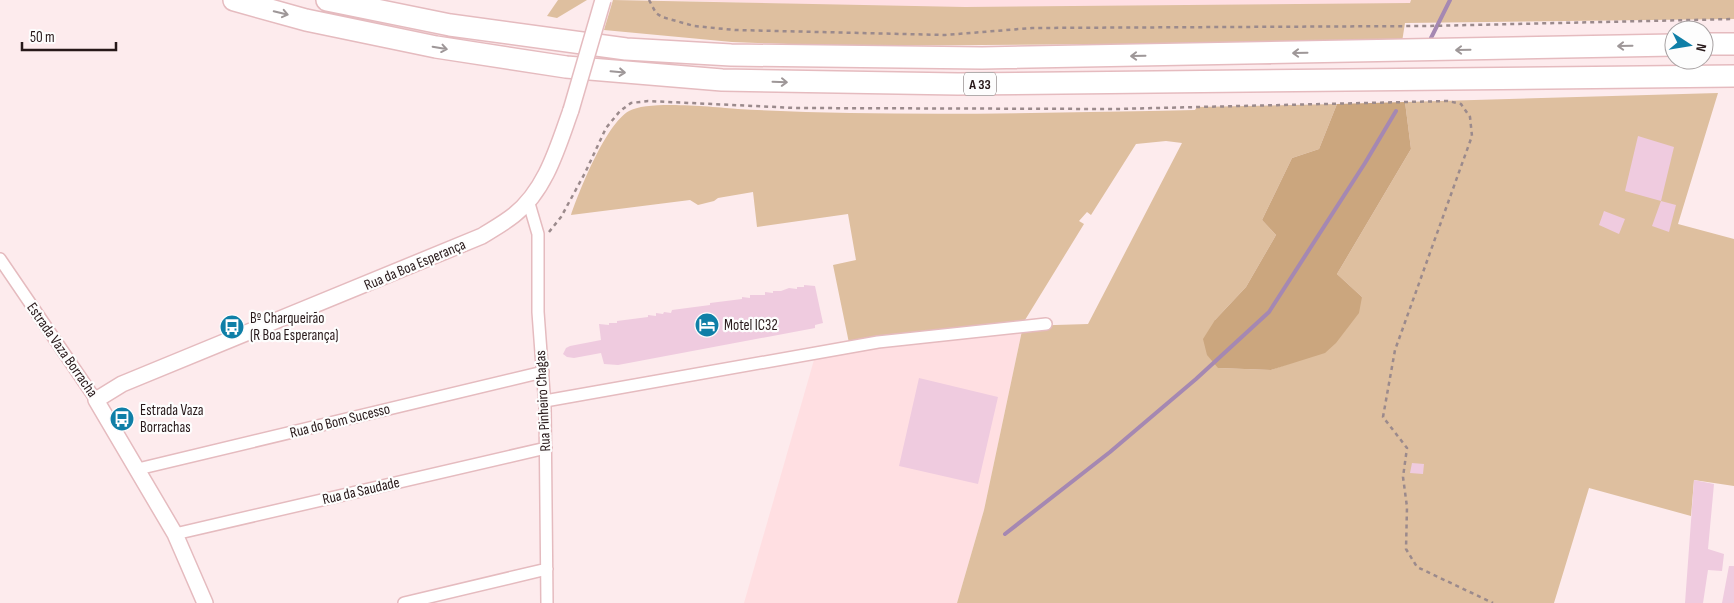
<svg xmlns="http://www.w3.org/2000/svg" width="1734" height="603" font-family="'Sofia Sans Condensed',sans-serif">
	<style>
		.built { fill: #ffdfe2 }
		.green { fill: #debf9f }
		.forest { fill: #cba67e }
		.lines { fill: none; stroke-linecap: round; stroke-linejoin: round }
		.stream { stroke: #a588b2; stroke-width: 4 }
		.building { fill: #efcbdf }
		.minor-casing { stroke: #e5bbbf; stroke-width: 14 }
		.tertiary-casing { stroke: #e5bbbf; stroke-width: 18 }
		.motorway-casing { stroke: #e5bbbf; stroke-width: 24 }
		.path { stroke: #9b8a8c; stroke-width: 2.5; stroke-dasharray: 4 4; stroke-linecap: butt }
		.minor { stroke: #fff; stroke-width: 11 }
		.tertiary { stroke: #fff; stroke-width: 15 }
		.motorway { stroke: #fff; stroke-width: 21 }
		.tertiary-bridge-casing { stroke: #e5bbbf; stroke-width: 18; stroke-linecap: butt }
		.tertiary-bridge { stroke: #fff; stroke-width: 15 }
		.oneway { stroke: #9e9798 }
		.labels { text-anchor: middle; dominant-baseline: central; stroke-width: 4.5; stroke-linejoin: round; paint-order: stroke }
		.shield { fill: #fdfdfd; stroke: #675d5d; stroke-width: 1 }
		.shield-label { font-size: 14px; font-weight: bold; fill: #271819 }
		.street-label { font-size: 15px; fill: #271819; stroke: #fdfdfd }
		.poi-label { font-size: 15px; fill: #271819; stroke: #fdfdfd; text-anchor: start }
	</style>
	<rect width="100%" height="100%" fill="#fdebed"/>
	<path class="built" d="M657 0H1411L1405 23Z
		M1023 326 984 510 957 603H744L816 353Z"/>
	<path class="green" d="M558 0H587L557 18 547 16Z
		M613 0 965 7 1410 3 1411 0H1734V19L1405 23 1402 42 839 46 732 42 604 30Z
		M1718 93 1678 224 1734 239V486L1694 480 1691 516 1589 488 1554 603H957L984 510 1023 326 1088 324 1182 143 1166 141 1136 144 1091 215 1087 212 1079 221 1084 224 1025 320 849 343 833 265 856 260 848 214 757 227 753 192 718 198 714 201 698 205 690 200 571 215C580 189 606 124 629 111 648 100 714 107 738 109 890 117 1043 113 1195 110L1197 107 1337 104 1319 149 1292 158 1262 220 1276 235 1246 287 1215 320 1218 368 1271 370 1296 361 1362 297 1337 274 1411 149 1405 102Z"/>
	<path class="forest" d="M1405 102 1411 149 1337 274 1362 297 1359 313 1336 343 1325 353 1271 370 1218 368 1207 355 1203 339 1215 320 1246 287 1276 235 1262 220 1292 158 1319 149 1337 104Z"/>
	<g class="lines">
		<path class="stream" d="M1431 38 1450 0
			M1005 534 1110 452 1196 379 1269 312 1365 163 1396 111"/>
	</g>
	<path class="building" d="M1638 136 1674 147 1661 201 1625 191Z
		M1661 201 1676 205 1669 232 1652 226Z
		M1604 211 1625 219 1619 234 1599 225Z
		M804 285 815 286 823 323 815 325V328L618 365 604 364 601 353 574 358 567 357 563 354 566 348 570 346 601 340 599 324 609 325V323H617V321L648 317V315L656 316V313L663 314 664 312 671 313 672 310 710 305V303L742 299V297L750 298V295H765V292L773 293V291H781L789 288 797 289V287H804Z
		M919 378 998 397 978 484 899 466Z
		M1412 463 1424 464 1423 474 1410 473Z
		M1694 480 1714 484 1708 549 1724 554 1722 571 1708 570 1703 603H1685Z
		M1729 566H1734V603H1722Z"/>
	<g class="lines">
		<defs>
			<path id="minor" d="M528 200 538 234V312L545 407 547 603
				M0 259 96 400
				M545 401 878 342 1046 324
				M138 469 543 372
				M175 534 546 448
				M404 603 547 569"/>
			<path id="tertiary" d="M205 603 175 534 96 400 122 384 482 236C493 229 504 223 514 215 546 190 558 146 571 110"/>
			<path id="motorway" d="M234 0 306 20 436 47 566 67 722 80 958 84 1734 76
				M327 0 450 25 626 49 731 55 982 58 1674 45
				M1704 44H1734"/>
		</defs>
		<use href="#minor" class="minor-casing"/>
		<use href="#tertiary" class="tertiary-casing"/>
		<use href="#motorway" class="motorway-casing"/>
		<path class="path" d="M649 0 656 13 662 17 694 26 735 30 945 35 1032 28 1427 26 1734 19
			M549 232 561 217 585 173 606 128 620 111 631 103 648 101 796 108 1115 109 1448 101 1461 104 1470 117 1472 136 1395 350 1383 417 1407 448 1403 477 1407 507 1406 549 1417 567 1493 603"/>
		<use href="#minor" class="minor"/>
		<use href="#tertiary" class="tertiary"/>
		<use href="#motorway" class="motorway"/>
		<defs>
			<path id="tertiary-bridge" d="M571 110 603 0"/>
		</defs>
		<use href="#tertiary-bridge" class="tertiary-bridge-casing"/>
		<use href="#tertiary-bridge" class="tertiary-bridge"/>
	</g>
	<defs><path id="oneway-shaft" d="M-6 0H5M1.5-3L5.5 0L1.5 3" fill="none" stroke-width="1.6" stroke-linecap="round" stroke-linejoin="round" transform="scale(1.25)"/></defs>
	<g class="oneway">
		<use href="#oneway-shaft" transform="translate(281 13) rotate(14)"/>
		<use href="#oneway-shaft" transform="translate(1625 46) rotate(179)"/>
		<use href="#oneway-shaft" transform="translate(440 48) rotate(10)"/>
		<use href="#oneway-shaft" transform="translate(1463 50) rotate(179)"/>
		<use href="#oneway-shaft" transform="translate(1300 53) rotate(179)"/>
		<use href="#oneway-shaft" transform="translate(1138 56) rotate(179)"/>
		<use href="#oneway-shaft" transform="translate(618 72) rotate(5)"/>
		<use href="#oneway-shaft" transform="translate(780 82) rotate(2)"/>
	</g>
	<defs>
		<symbol id="hotel-disc" viewBox="-11 -11 22 22"><circle r="9.5" fill="#0f7fa7" stroke="#fdfdfd"/><path d="M-6-4.5h1.5V1H6V5H4.5V3h-9V5H-6ZM-4 0a1.8 1.8 0 1 1 3.6 0ZM.5 0V-2.5h3Q6-2.5 6 0Z" fill="#fff"/></symbol>
		<symbol id="bus-disc" viewBox="-11 -11 22 22"><circle r="9.5" fill="#0f7fa7" stroke="#fdfdfd"/><path d="M-5-6H5V4H4V6H2V4H-2V6H-4V4H-5ZM-3.5-4V0h7V-4ZM-3.5 1.2v1.5H-2V1.2ZM2 1.2v1.5H3.5V1.2Z" fill="#fff"/></symbol>
	</defs>
	<g fill-rule="evenodd">
		<use href="#hotel-disc" x="693" y="311" width="28" height="28"/>
		<use href="#bus-disc" x="218" y="313" width="28" height="28"/>
		<use href="#bus-disc" x="108" y="405" width="28" height="28"/>
	</g>
	<g class="labels">
		<rect class="shield" x="964" y="72.5" width="32" height="23" rx="4"/>
		<g class="shield-label">
			<text x="980" y="84">A 33</text>
		</g>
		<g class="street-label">
			<text transform="translate(415 265) rotate(-23)">Rua da Boa Esperança</text>
			<text transform="translate(62 350) rotate(55)">Estrada Vaza Borracha</text>
			<text transform="translate(543 401) rotate(-93)">Rua Pinheiro Chagas</text>
			<text transform="translate(340 421) rotate(-14)">Rua do Bom Sucesso</text>
			<text transform="translate(361 491) rotate(-13)">Rua da Saudade</text>
		</g>
		<g class="poi-label">
			<text x="250" y="318">Bº Charqueirão<tspan x="250" dy="17">(R Boa Esperança)</tspan></text>
			<text x="724" y="325">Motel IC32</text>
			<text x="140" y="410">Estrada Vaza<tspan x="140" dy="17">Borrachas</tspan></text>
		</g>
	</g>
	<g transform="translate(1689 45) rotate(102)"><circle r="24" fill="#fdfdfd" stroke="#a7a1a2"/>
	<path d="M0-4L9 19L0 12L-9 19Z" fill="#0f7fa7"/>
	<text y="-8" font-size="14" font-weight="bold" text-anchor="middle" fill="#271819">N</text>
	</g>
	<path d="M22 42v8h94v-8" fill="none" stroke="#271819" stroke-width="2.5"/>
	<text x="30" y="42" font-size="15" fill="#271819" stroke="#fdfdfd" stroke-width="4" paint-order="stroke">50 m</text>
</svg>
